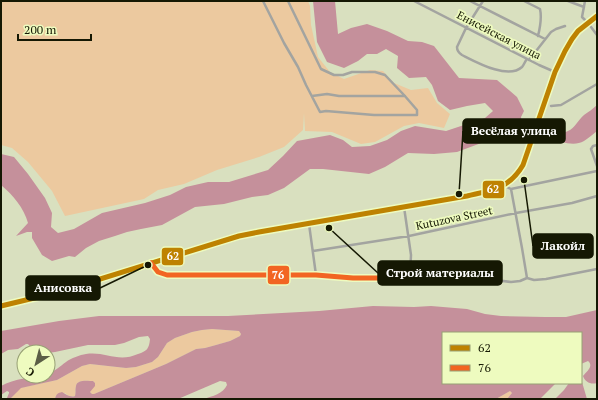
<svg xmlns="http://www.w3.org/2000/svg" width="598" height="400" font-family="'PT Serif',serif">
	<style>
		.green { fill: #ecc99f }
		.water { fill: #c5909b }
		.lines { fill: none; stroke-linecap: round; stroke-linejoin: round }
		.minor { stroke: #a3a4a0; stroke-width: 2.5 }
		.major { stroke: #a3a59a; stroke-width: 3.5 }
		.bus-1-casing { stroke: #eefbbf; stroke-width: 8 }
		.bus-2-casing { stroke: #eefbbf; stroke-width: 8 }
		.bus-1 { stroke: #be8201; stroke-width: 5 }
		.bus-2 { stroke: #f26522; stroke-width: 5 }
		.labels { text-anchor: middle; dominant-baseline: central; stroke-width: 3.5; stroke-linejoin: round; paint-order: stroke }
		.street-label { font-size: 11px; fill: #151803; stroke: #eefbbf }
		.leader { fill: none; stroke: #151803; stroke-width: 1.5 }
		.callout-dot { fill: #151803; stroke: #eefbbf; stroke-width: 1.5 }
		.callout { fill: #151803; stroke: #151803; stroke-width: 1.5 }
		.callout-label { font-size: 12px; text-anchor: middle; font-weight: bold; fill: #fff }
		.line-badge { stroke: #eefbbf; stroke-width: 1.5 }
		.badge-label { font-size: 11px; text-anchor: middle; font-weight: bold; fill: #fff }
	</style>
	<rect width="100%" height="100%" fill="#d9e0bf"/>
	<path class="green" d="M1 1H308L310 6 311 25 318 57 330 72 344 79 370 70 383 71 394 83 411 90 428 88 437 103 450 114 444 128 419 123 404 126 375 142 361 144 332 132 305 131 304 113 303 130 284 147 259 157 217 170 184 184 158 190 144 199 65 216 52 191 28 162 12 148 1 145Z
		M212 329 239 331 241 334 240 336 230 341 216 345 205 348 196 349 166 364 94 394H92L90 392 95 383 93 381C88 381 77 379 76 386 75 390 76 392 75 396 71 397 68 396 65 393L56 395 55 399H10L20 388 57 380 82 366 90 364 126 368 136 367 152 362 158 357 167 343 175 338 192 332 202 330Z
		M510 391 512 393 507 399H496Z"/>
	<path class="water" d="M313 1H335L338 34 351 28 367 24 387 31 408 41 422 42 434 46 459 78 497 80 517 97 524 111 521 117 522 125H528L526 129 520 130V136L509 138 500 134 484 142 457 152 434 154 408 153 385 167 369 174 323 169H310L284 188 268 195 252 197 224 204 195 207 162 225 141 229 127 232 115 236 99 241 86 248 75 257 69 256 52 261 42 255 32 238V232H27L16 236 28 223C24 208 13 195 1 185V154L14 157 28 174 45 198 52 213 51 227 58 233 74 229 102 213 145 203 170 195 186 187 208 182H229L268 170 283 156 297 141 330 135 343 140 352 147 370 146 387 140 401 131 415 126 446 131 485 118 493 111 485 103 467 106 450 110 438 101 432 85 426 77 409 78 397 68 398 56 386 49 377 54H367L358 61 344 68 327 62 317 42Z
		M597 105V131C593 134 589 138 584 141 574 147 560 142 550 137L549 135C555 130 562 134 568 131 575 128 578 120 584 115 588 112 593 109 597 105Z
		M373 306 414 307 431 306 467 309 485 314 501 316 545 317H566L597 310V383C591 385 585 382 583 376 587 371 594 366 588 361L581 364V333H443V383H556L540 399H507L512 393 510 391 496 399H203C213 396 223 394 227 385L226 382 220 381 178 399H55C56 394 58 393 62 392 66 394 70 398 75 396 76 392 75 390 76 386 77 379 88 381 93 381L95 383V386L90 392 92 394H94L166 364 196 349 205 348 216 345 230 341 240 336 241 334 239 331 212 329 202 330 192 332 175 338 167 343 158 357 152 362 136 367 126 368 90 364 82 366 57 380 21 388 10 399H8L7 398 9 393V392L7 391 1 395V386C14 379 33 376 48 376V373C56 371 60 366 66 362 71 358 80 355 86 354 105 351 118 363 138 354 147 351 149 349 150 339L148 336 139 337 124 343 115 345H88L55 352 48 353V352L34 351 28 344H26L18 349 8 350 1 354V331L59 321 99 316H228L319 311Z
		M581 380 582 382 587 399H555L564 390 569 383H581Z"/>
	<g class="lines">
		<path class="minor" d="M263 1 284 43 298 67 306 85 320 112 326 111 374 115H417V110L404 95 385 75 375 72H352L343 75H334L321 69 288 1
			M414 1 539 65 555 72
			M470 1 545 39
			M483 1 466 28 457 47C457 51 459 53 462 55 476 62 508 80 522 67 524 65 525 61 527 59
			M524 1 540 9C542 18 540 28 538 36
			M568 1 584 7
			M585 1 582 17 588 23 597 35
			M529 60 551 32 556 29 565 26
			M312 96 327 94 339 96H405
			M551 106 561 105 597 84
			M597 145 593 146 591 149 597 166
			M503 185 511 189 597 171
			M511 189 522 248 527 278
			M404 207 411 255 410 275
			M309 224 316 275
			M313 251 409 236 516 213 572 203 597 196
			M151 263 158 272 167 275H316L353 278H403L410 275
			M410 275 412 278 415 279 443 281 495 280 511 282 520 281 527 278 534 280 546 279 597 269"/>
		<path class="major" d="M1 306 55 293 239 236 259 232 467 196C492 190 509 189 523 165L555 72 565 51 572 39 578 31 597 16"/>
		<defs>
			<path id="bus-1" d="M1 306 55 293 239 236 259 232 467 196C492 190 509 189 523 165L555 72 565 51 572 39 578 31 597 16"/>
			<path id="bus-2" d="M151 263 158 272 167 275H316L353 278H403L410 275"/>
		</defs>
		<use href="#bus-1" class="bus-1-casing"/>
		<use href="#bus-2" class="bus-2-casing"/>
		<use href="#bus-1" class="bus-1"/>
		<use href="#bus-2" class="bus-2"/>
	</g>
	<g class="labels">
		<g class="street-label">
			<text transform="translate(499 35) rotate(27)">Енисейская улица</text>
			<text transform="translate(454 218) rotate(-12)">Kutuzova Street</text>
		</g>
	</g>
	<path class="leader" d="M459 194L463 131M524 180L533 246M329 228L378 273M148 265L100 288"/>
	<g class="callout-dot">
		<circle cx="459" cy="194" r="4"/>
		<circle cx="524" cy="180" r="4"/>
		<circle cx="329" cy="228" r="4"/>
		<circle cx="148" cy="265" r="4"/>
	</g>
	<g class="callout">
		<rect x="463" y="119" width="102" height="24" rx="4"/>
		<rect x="533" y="234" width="60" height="24" rx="4"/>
		<rect x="378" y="261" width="124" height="24" rx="4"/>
		<rect x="26" y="276" width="74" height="24" rx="4"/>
	</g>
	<g class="callout-label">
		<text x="514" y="135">Весёлая улица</text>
		<text x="563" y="250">Лакойл</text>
		<text x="440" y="277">Строй материалы</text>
		<text x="63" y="292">Анисовка</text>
	</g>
	<g class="line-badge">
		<rect x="482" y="180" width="23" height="19" rx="4" fill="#be8201"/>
		<rect x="161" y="247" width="23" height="19" rx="4" fill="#be8201"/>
		<rect x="267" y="265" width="23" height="20" rx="4" fill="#f26522"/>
	</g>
	<g class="badge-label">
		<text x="493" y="193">62</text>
		<text x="173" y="260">62</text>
		<text x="278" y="279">76</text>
	</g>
	<rect width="598" height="400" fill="none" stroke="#151803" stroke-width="4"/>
	<rect x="442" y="332" width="140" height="52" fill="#eefbbf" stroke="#97a074"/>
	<rect x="450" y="345" width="20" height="6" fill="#be8201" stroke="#97a074"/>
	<text x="478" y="352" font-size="12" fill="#151803">62</text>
	<rect x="450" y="365" width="20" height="6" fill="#f26522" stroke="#97a074"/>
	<text x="478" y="372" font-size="12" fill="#151803">76</text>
	<g transform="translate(36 364) rotate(216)"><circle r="19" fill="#eefbbf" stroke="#97a074"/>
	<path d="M0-3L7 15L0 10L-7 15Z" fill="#5a5e45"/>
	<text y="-6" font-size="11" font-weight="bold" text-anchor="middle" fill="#151803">С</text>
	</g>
	<path d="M18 34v6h73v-6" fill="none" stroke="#151803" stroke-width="2"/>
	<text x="24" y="34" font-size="12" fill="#151803" stroke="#eefbbf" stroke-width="3" paint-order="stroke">200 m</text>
</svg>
